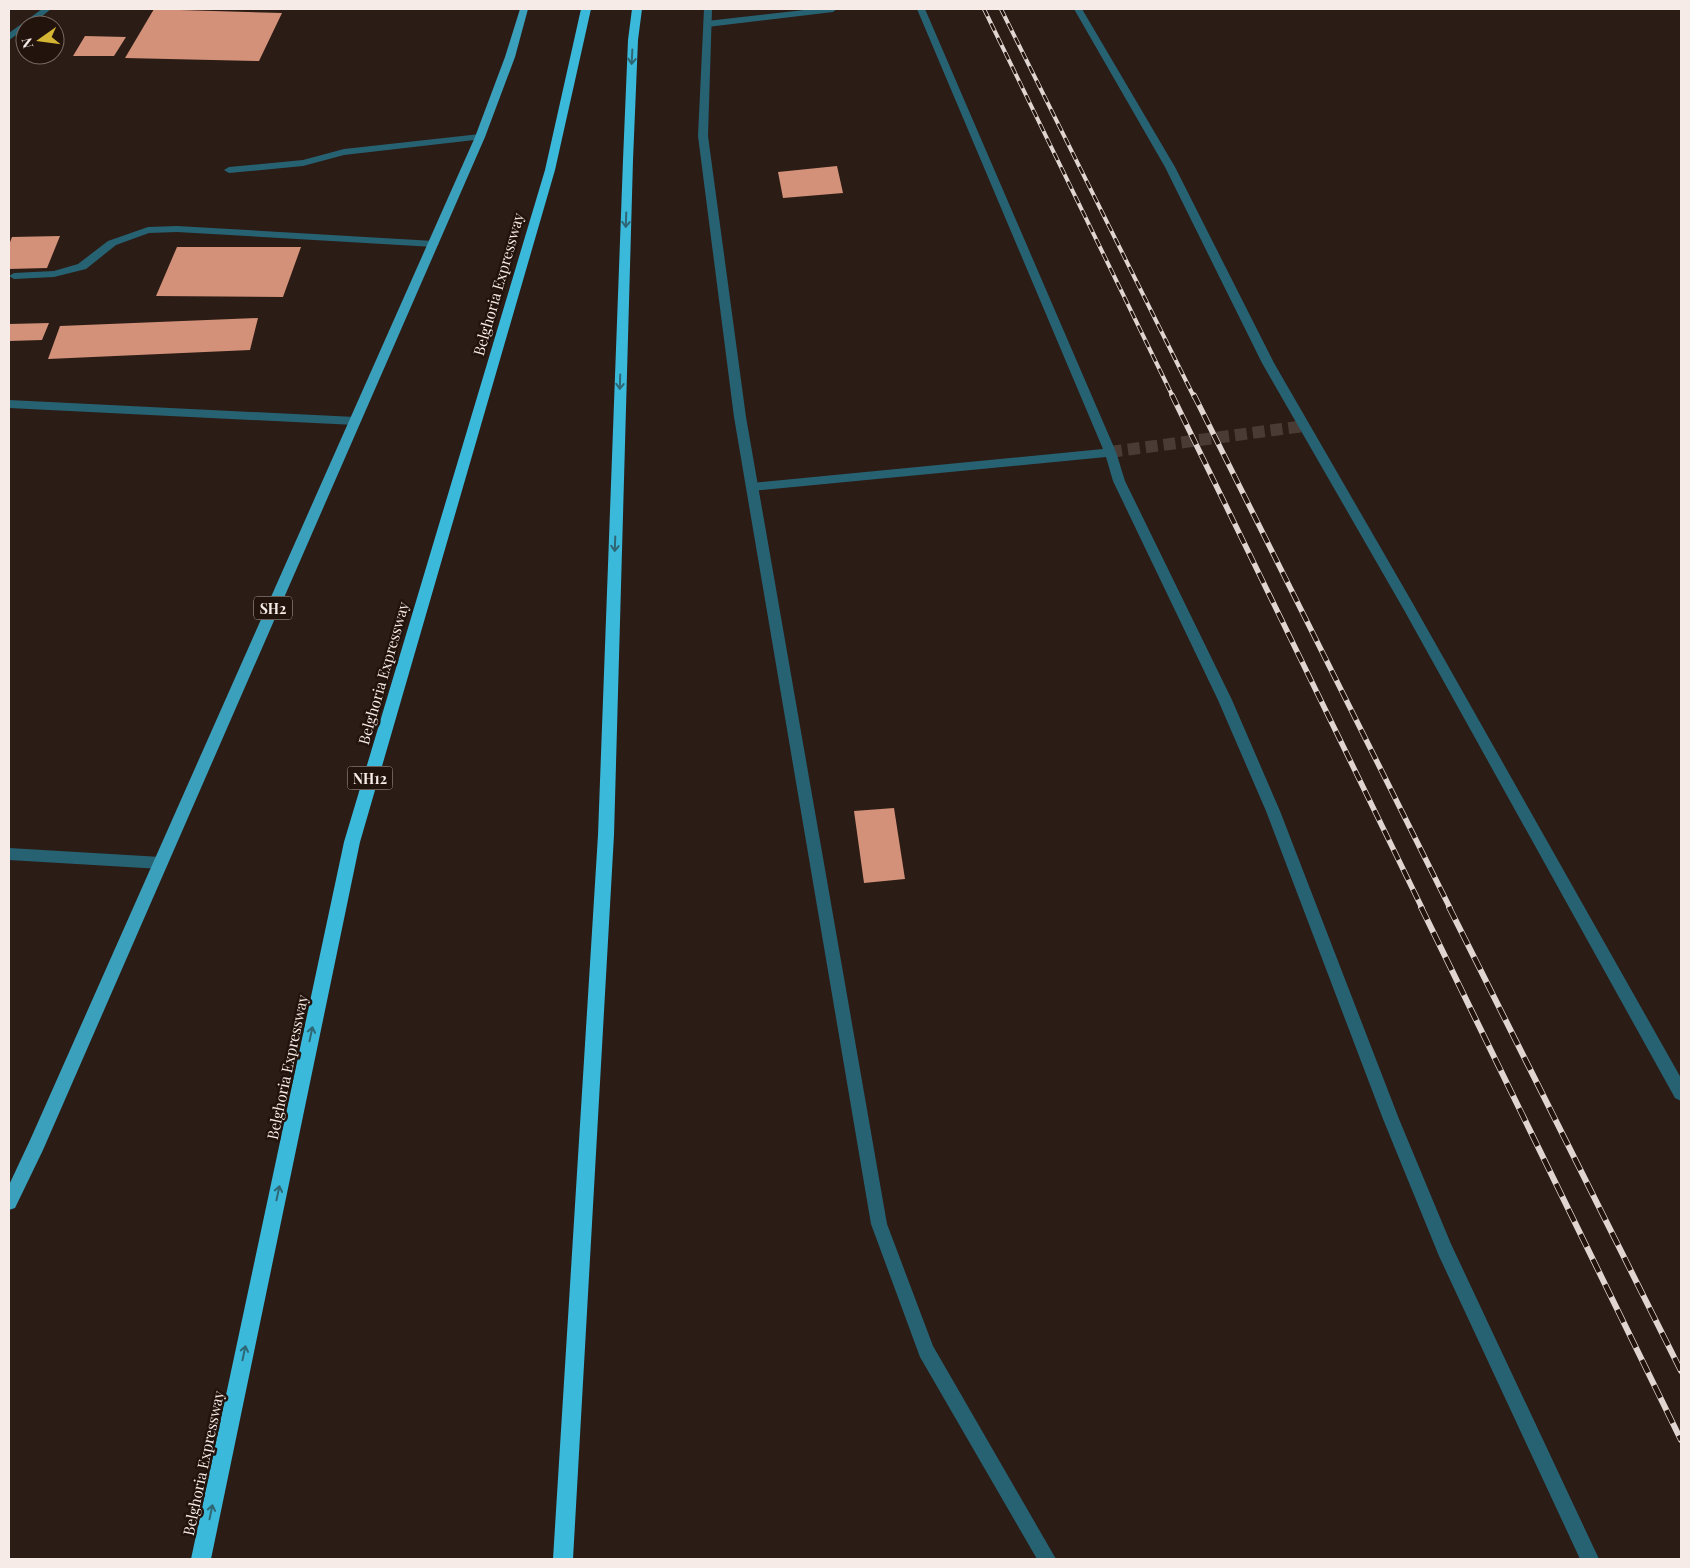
<svg xmlns="http://www.w3.org/2000/svg" width="1690" height="1568" font-family="'Playfair Display',serif">
	<style>
		.building { fill: #d29178 }
		.lines { fill: none; stroke-linecap: round; stroke-linejoin: round }
		.minor-tunnel { stroke: #4a3b35; stroke-width: 12; stroke-dasharray: 12 6; stroke-linecap: butt }
		.service { fill: #276272; fill-rule: evenodd }
		.minor { fill: #276272; fill-rule: evenodd }
		.tertiary { fill: #276272; fill-rule: evenodd }
		.primary { fill: #3ba0bb; fill-rule: evenodd }
		.motorway { fill: #3ab9db; fill-rule: evenodd }
		.rail-far2-casing { stroke: #e0d5d0; stroke-width: 4 }
		.rail-far1-casing { stroke: #e0d5d0; stroke-width: 5.5 }
		.rail-casing { stroke: #e0d5d0; stroke-width: 6 }
		.rail-far2 { stroke: #22130d; stroke-width: 2.5; stroke-dasharray: 8; stroke-linecap: butt }
		.rail-far1 { stroke: #22130d; stroke-width: 4; stroke-dasharray: 11; stroke-linecap: butt }
		.rail { stroke: #22130d; stroke-width: 4.5; stroke-dasharray: 14; stroke-linecap: butt }
		.oneway { stroke: #2e6674 }
		.labels { text-anchor: middle; dominant-baseline: central; stroke-width: 5; stroke-linejoin: round; paint-order: stroke }
		.shield { fill: #22130d; stroke: #b6aaa6; stroke-width: 1 }
		.shield-label { font-size: 14px; font-weight: bold; fill: #f6ebe7 }
		.street-label { font-size: 15px; fill: #f6ebe7; stroke: #22130d }
	</style>
	<rect width="100%" height="100%" fill="#2c1c16"/>
	<path class="building" d="M154 9H181L180 10 282 13 259 61 125 58Z
		M85 36 126 37 114 56H73Z
		M837 166 843 193 783 198 778 172Z
		M60 236 47 268 9 269V245L12 237Z
		M177 247H301L283 297 156 296Z
		M258 318 250 350 48 359 60 326Z
		M49 323 42 340 9 341V324Z
		M894 808 905 879 864 883 854 811Z"/>
	<g class="lines">
		<path class="minor-tunnel" d="M1110 452 1304 426"/>
		<path class="service" d="M42 9H51L31 25H25V29L9 40V33Z
			M9 400 355 417 361 421 355 425 9 408Z
			M9 848 161 857 166 859 168 863 166 867 161 869 9 860Z"/>
		<path class="minor" d="M813 9H837L833 12 707 27 703 24 707 21Z
			M917 9H925L1116 452 1125 481 1232 700 1280 811 1399 1119 1451 1244 1599 1559H1580L1439 1256 1383 1119 1266 811 1218 700 1113 481 1106 457 752 491 746 487 752 483 1103 449Z
			M480 134 485 137 483 139 344 155 303 166 229 173 224 170 229 167 303 160 344 149Z
			M177 226 434 241 439 244 434 247 177 232 149 233 116 245 86 269 54 277 14 279 9 276 14 273 54 271 78 264 108 241 148 227Z"/>
		<path class="tertiary" d="M704 9H712L708 136 746 417 887 1224 933 1346 1056 1559H1037L920 1357 871 1224 734 417 698 136Z
			M1074 9H1082L1175 167 1274 363 1412 602 1681 1078V1101L1675 1098 1404 610 1262 363 1165 167Z"/>
		<path class="primary" d="M520 9H528L515 57 485 137 43 1150 15 1208 9 1210V1185L31 1138 475 137 505 57Z"/>
		<path class="motorway" d="M581 9H591L555 170 360 842 211 1559H191L344 842 545 170Z
			M632 9H642L638 40 633 160 614 835 573 1559H553L598 835 623 160 628 40Z"/>
		<defs>
			<path id="rail-far2" d="M984 9 1173 397
				M1001 9 1194 397"/>
			<path id="rail-far1" d="M1172 395 1422 908
				M1194 395 1450 908"/>
			<path id="rail" d="M1421 907 1681 1440
				M1449 907 1681 1371"/>
		</defs>
		<use href="#rail-far2" class="rail-far2-casing"/>
		<use href="#rail-far1" class="rail-far1-casing"/>
		<use href="#rail" class="rail-casing"/>
		<use href="#rail-far2" class="rail-far2"/>
		<use href="#rail-far1" class="rail-far1"/>
		<use href="#rail" class="rail"/>
	</g>
	<defs><path id="oneway-shaft" d="M-6 0H5M1.5-3L5.5 0L1.5 3" fill="none" stroke-width="1.6" stroke-linecap="round" stroke-linejoin="round" transform="scale(1.25)"/></defs>
	<g class="oneway">
		<use href="#oneway-shaft" transform="translate(632 57) rotate(93)"/>
		<use href="#oneway-shaft" transform="translate(626 220) rotate(92)"/>
		<use href="#oneway-shaft" transform="translate(620 382) rotate(92)"/>
		<use href="#oneway-shaft" transform="translate(615 544) rotate(92)"/>
		<use href="#oneway-shaft" transform="translate(311 1034) rotate(-78)"/>
		<use href="#oneway-shaft" transform="translate(278 1193) rotate(-78)"/>
		<use href="#oneway-shaft" transform="translate(244 1353) rotate(-78)"/>
		<use href="#oneway-shaft" transform="translate(211 1512) rotate(-78)"/>
	</g>
	<g class="labels">
		<g class="shield">
			<rect x="254" y="596.5" width="38" height="23" rx="4"/>
			<rect x="347.5" y="766.5" width="45" height="23" rx="4"/>
		</g>
		<g class="shield-label">
			<text x="273" y="608">SH2</text>
			<text x="370" y="778">NH12</text>
		</g>
		<g class="street-label">
			<text transform="translate(498 284) rotate(-74)">Belghoria Expressway</text>
			<text transform="translate(383 673) rotate(-74)">Belghoria Expressway</text>
			<text transform="translate(287 1067) rotate(-78)">Belghoria Expressway</text>
			<text transform="translate(203 1463) rotate(-78)">Belghoria Expressway</text>
		</g>
	</g>
	<rect width="1690" height="1568" fill="none" stroke="#f6ebe7" stroke-width="20"/>
	<g transform="translate(40 40) rotate(256)"><circle r="24" fill="#22130d" stroke="#776964"/>
	<path d="M0-4L9 19L0 12L-9 19Z" fill="#d5b534"/>
	<text y="-8" font-size="14" font-weight="bold" text-anchor="middle" fill="#f6ebe7">N</text>
	</g>
</svg>
